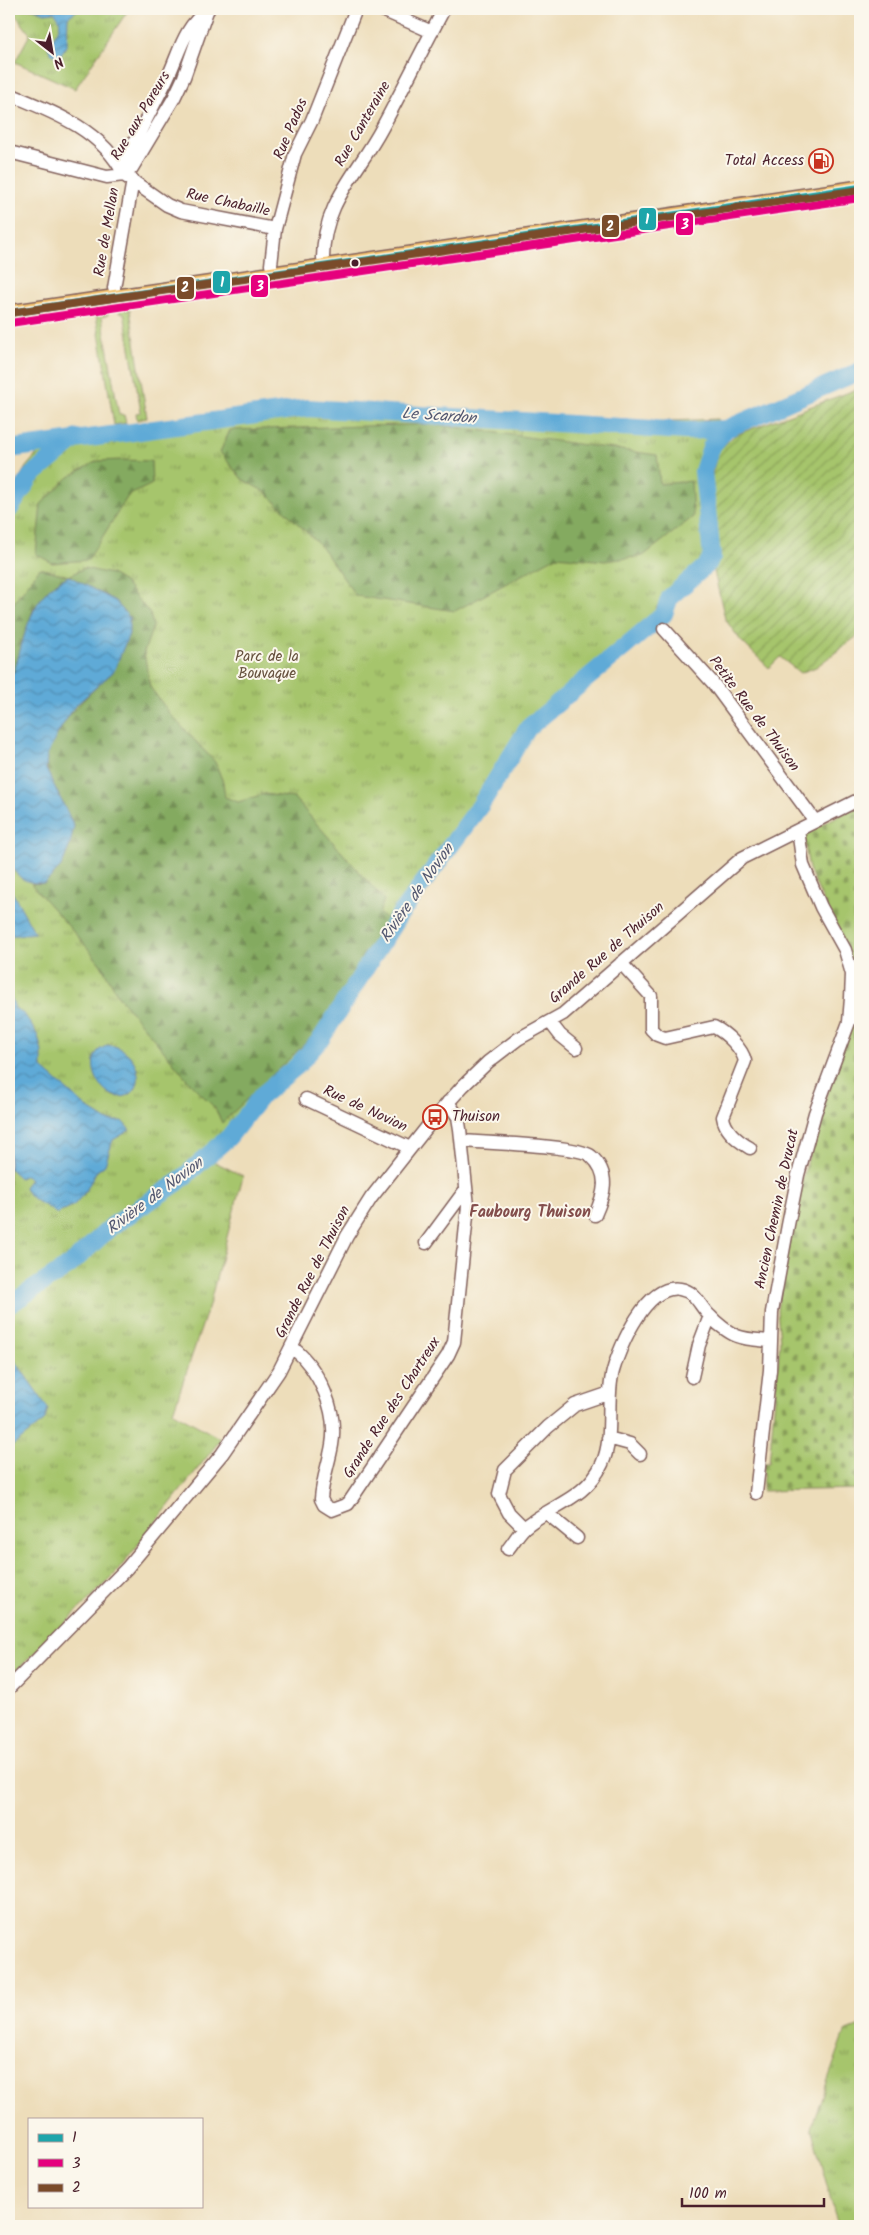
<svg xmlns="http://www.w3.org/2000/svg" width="869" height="2235" font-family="Kalam,sans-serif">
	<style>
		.grass { fill: url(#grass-tufts); stroke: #78724c }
		.forest { fill: url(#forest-firs); stroke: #676446 }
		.cemetery { fill: url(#cemetery-stones); stroke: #78724c }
		.garden { fill: url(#garden-furrows); stroke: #78724c }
		.water { fill: url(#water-waves); stroke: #546481 }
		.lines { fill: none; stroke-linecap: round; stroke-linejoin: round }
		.river { stroke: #5eaad7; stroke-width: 18 }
		.minor-casing { stroke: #83625d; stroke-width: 15 }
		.major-casing { stroke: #83625d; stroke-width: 18 }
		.minor { stroke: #fff; stroke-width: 12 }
		.major { stroke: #f4c16a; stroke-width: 15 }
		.bus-1-casing { stroke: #fbf7ec; stroke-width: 11 }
		.bus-2-casing { stroke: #fbf7ec; stroke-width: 11 }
		.bus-3-casing { stroke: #fbf7ec; stroke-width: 11 }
		.bus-1 { stroke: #1ea5aa; stroke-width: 8 }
		.bus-2 { stroke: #e5007d; stroke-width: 8 }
		.bus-3 { stroke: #7a4b2a; stroke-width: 8 }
		.bus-dot { fill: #4a1f2b; stroke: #fbf7ec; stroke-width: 2 }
		.labels { text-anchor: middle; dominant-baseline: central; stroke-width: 4; stroke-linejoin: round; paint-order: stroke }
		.street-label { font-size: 15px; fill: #4a1f2b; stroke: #fbf7ec }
		.poi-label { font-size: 15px; fill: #4a1f2b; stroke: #fbf7ec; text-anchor: end }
		.park-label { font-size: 15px; fill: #66513e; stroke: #fbf7ec }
		.water-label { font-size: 16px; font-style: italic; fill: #525770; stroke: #fbf7ec }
		.neighbourhood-label { font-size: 16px; font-weight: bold; fill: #834e4c; stroke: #fbf7ec }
		.line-badge { stroke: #fbf7ec; stroke-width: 2 }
		.badge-label { font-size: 14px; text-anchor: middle; font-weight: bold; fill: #fff }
	</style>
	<defs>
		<pattern id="grass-tufts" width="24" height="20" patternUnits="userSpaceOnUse" patternTransform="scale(1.25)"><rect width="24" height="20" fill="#a6c56c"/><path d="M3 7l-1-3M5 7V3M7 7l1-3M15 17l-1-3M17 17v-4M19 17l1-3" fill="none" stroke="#899f59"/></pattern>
		<pattern id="forest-firs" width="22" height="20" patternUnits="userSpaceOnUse" patternTransform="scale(1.25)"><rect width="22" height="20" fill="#84aa60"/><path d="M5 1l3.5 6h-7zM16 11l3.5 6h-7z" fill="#6e8a4f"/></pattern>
		<pattern id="cemetery-stones" width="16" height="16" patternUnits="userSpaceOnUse" patternTransform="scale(1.25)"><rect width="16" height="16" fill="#a6c56c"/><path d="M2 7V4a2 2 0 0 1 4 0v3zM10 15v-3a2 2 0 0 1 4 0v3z" fill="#899f59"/></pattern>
		<pattern id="garden-furrows" width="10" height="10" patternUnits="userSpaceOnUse" patternTransform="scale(1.25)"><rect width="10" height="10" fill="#a6c56c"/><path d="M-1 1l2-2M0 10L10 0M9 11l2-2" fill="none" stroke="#899f59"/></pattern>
		<pattern id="water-waves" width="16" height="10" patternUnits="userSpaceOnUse" patternTransform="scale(1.25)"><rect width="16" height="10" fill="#5eaad7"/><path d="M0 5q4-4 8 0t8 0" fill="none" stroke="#508aaf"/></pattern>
	</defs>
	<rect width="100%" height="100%" fill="#fbf7ec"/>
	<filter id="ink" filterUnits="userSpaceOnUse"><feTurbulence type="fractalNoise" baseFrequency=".02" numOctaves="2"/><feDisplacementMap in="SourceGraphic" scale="10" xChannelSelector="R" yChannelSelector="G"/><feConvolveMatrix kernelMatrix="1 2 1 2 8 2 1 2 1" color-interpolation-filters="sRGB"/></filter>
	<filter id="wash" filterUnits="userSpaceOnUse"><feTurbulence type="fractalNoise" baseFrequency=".0096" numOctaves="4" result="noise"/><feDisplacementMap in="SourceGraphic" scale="20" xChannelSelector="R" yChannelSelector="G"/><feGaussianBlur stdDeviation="1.12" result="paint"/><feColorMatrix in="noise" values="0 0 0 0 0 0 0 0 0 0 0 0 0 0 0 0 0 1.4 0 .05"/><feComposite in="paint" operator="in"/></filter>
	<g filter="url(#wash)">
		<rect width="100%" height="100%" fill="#edddba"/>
		<path class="grass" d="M11 9H129L75 89 15 62 30 34Z
			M124 304 125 310H130L147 418 137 420 136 413 141 412 124 313H119L121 305Z
			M103 307 107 309 108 315 102 317 119 415H124L126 423 114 425 95 309Z
			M311 402 646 422 718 419 698 470 704 561 666 593 656 608 663 619 532 732 483 808 401 919 322 1041 298 1069 265 1096 213 1161 243 1176 210 1302 173 1412 221 1439 116 1573 9 1678V495L26 467 53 435C139 425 224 410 311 402Z
			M860 2026V2226H838L811 2127 845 2032Z"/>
		<path class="forest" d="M433 424 657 455 660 484 691 481 693 517 643 556 605 561 557 556 455 611 356 596 320 545 265 492 242 479 220 452 230 430Z
			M122 460 151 461 152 484 128 496 88 560 52 563 36 554 41 504 69 477 97 461Z
			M40 568 69 576 84 568 111 574 124 582 150 614 153 626 144 652 150 687 171 715 215 762 223 782 225 797 238 802 264 794 294 798 384 900 379 914 390 920 314 1035 222 1123 215 1108 191 1084 119 997 101 965 86 946 31 884 45 883 74 826C65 808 53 789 47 770 37 739 94 689 114 671L34 607 14 672 9 677V609Z"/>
		<path class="cemetery" d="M860 805V1489L762 1491 764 1463H769L780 1341 777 1310 793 1212 856 992 829 914 809 869 804 839 810 830Z"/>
		<path class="garden" d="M860 388V634L816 667 800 673 780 657 769 668 741 641 725 619 713 567 718 542 710 482 718 451 735 435Z"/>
		<path class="water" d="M34 9H79L68 17 67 44 61 55H52L48 48C52 36 68 25 54 12L45 13Z
			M69 576 115 601 129 617V634L114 671 75 706 59 731 47 755 46 769 74 826 70 845 61 867 45 883C26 884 19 879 9 864V677L14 672C25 636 30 592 69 576Z
			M9 886 35 933 9 936Z
			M9 991 15 1008 25 1015 38 1036 42 1052V1068L89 1109 108 1121H122L130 1130 113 1140 105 1165 96 1172 86 1191 74 1205 57 1214C42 1201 34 1205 24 1187L30 1179 26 1175 19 1178 9 1168Z
			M107 1045C116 1046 122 1048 128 1054 140 1065 144 1090 126 1096 105 1103 84 1068 98 1051 100 1049 105 1047 107 1045Z
			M9 1352 48 1408 45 1420 9 1449Z"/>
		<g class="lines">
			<path class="river" d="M9 449 307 408 686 431 726 429 860 371
				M9 510 31 476 77 438
				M9 1305 70 1265 112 1226 177 1183 229 1137 262 1095 297 1066 321 1039 398 917 480 806 528 728 664 614 670 597 706 566 712 557 703 471 711 447 726 429"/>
		</g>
	</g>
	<g filter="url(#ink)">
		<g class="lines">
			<defs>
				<path id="minor" d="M380 9 432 32
					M9 94C51 111 103 130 124 175
					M9 152 107 177 124 175
					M124 175 125 160C139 134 152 108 166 81 179 55 183 27 208 10
					M124 175 132 168 174 98 184 77 207 11
					M124 175 167 205 181 211 275 229
					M323 258C323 203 358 173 382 128 403 89 423 48 444 9
					M271 265 275 229 295 154 312 120 356 9
					M114 288 133 180
					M664 629 713 683 815 821
					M621 963 651 996V1029L657 1035 665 1038 714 1027C726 1033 742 1048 745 1061L723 1117C725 1131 738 1141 750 1148
					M550 1022 560 1035 576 1048
					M306 1099 410 1148
					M462 1141C484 1143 578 1145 591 1156 611 1174 604 1195 595 1215
					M426 1243 466 1189
					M293 1348C319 1369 338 1411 332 1445 329 1463 322 1481 321 1499L324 1505 332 1510 348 1504 448 1355 454 1342 468 1206 460 1129 458 1117 448 1102
					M692 1377 699 1345 710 1316
					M608 1438 630 1444 640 1454
					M756 1493 770 1370 772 1312 788 1225 798 1175 815 1113 849 1022 851 998 852 974 845 950 821 907 803 865 798 830
					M548 1514 577 1538
					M524 1528 509 1513 499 1494 505 1470 548 1427 575 1405 610 1393
					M508 1549C513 1543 518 1534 524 1528 550 1505 585 1500 602 1464 615 1436 605 1400 613 1371 620 1345 647 1283 680 1289 697 1292 699 1306 710 1316 716 1323 729 1333 737 1336 747 1340 761 1340 771 1341
					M9 1688 127 1568 222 1454 279 1371 347 1236 371 1198 435 1117 463 1086 488 1062 518 1039 563 1014 742 858 860 799"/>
				<path id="major" d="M9 313 860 188"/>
			</defs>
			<use href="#minor" class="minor-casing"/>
			<use href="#major" class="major-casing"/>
			<use href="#minor" class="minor"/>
			<use href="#major" class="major"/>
			<defs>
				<path id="bus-1" d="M9 313 860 188"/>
				<path id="bus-2" d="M10 323 860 198"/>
				<path id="bus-3" d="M10 313 860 190"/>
			</defs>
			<use href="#bus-1" class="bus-1-casing"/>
			<use href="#bus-2" class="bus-2-casing"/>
			<use href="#bus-3" class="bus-3-casing"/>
			<use href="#bus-1" class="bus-1"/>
			<use href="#bus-2" class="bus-2"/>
			<use href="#bus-3" class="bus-3"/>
		</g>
	</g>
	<defs>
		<symbol id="fuel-ring" viewBox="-11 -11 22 22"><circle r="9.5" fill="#fbf7ec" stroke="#c8321e" stroke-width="1.5"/><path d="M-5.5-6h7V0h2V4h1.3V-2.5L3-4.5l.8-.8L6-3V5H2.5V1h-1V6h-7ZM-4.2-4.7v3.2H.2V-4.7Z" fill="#c8321e"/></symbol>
		<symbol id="bus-ring" viewBox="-11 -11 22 22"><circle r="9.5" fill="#fbf7ec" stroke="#c8321e" stroke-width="1.5"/><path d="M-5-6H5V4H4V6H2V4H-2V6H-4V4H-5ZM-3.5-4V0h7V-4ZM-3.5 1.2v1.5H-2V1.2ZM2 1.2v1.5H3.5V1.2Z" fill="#c8321e"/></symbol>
	</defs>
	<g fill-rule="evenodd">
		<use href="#fuel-ring" x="807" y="147" width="28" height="28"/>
		<use href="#bus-ring" x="421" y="1103" width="28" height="28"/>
	</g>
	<circle class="bus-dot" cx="355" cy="263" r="4.5"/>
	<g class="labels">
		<g class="street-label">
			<text transform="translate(141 116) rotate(-59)">Rue aux Pareurs</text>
			<text transform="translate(363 124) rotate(-60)">Rue Canteraine</text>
			<text transform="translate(291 129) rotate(-67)">Rue Pados</text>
			<text transform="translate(228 203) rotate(12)">Rue Chabaille</text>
			<text transform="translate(107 232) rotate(-80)">Rue de Mellan</text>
			<text transform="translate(754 714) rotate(53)">Petite Rue de Thuison</text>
			<text transform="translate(607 953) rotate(-41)">Grande Rue de Thuison</text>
			<text transform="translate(365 1109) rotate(25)">Rue de Novion</text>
			<text transform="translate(777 1209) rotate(-78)">Ancien Chemin de Drucat</text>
			<text transform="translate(313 1272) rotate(-63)">Grande Rue de Thuison</text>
			<text transform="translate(392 1408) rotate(-57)">Grande Rue des Chartreux</text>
		</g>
		<g class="poi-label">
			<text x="804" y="161">Total Access</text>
			<text x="452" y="1117" text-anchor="start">Thuison</text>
		</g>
		<g class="park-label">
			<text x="267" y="657">Parc de la<tspan x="267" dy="17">Bouvaque</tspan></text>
		</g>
		<g class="water-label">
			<text transform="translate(439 416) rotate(4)">Le Scardon</text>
			<text transform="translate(417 893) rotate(-55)">Rivière de Novion</text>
			<text transform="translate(155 1196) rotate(-37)">Rivière de Novion</text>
		</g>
		<g class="neighbourhood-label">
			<text x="530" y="1212">Faubourg Thuison</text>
		</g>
	</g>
	<g class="line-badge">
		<rect x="638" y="207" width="19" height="24" rx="5" fill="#1ea5aa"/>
		<rect x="675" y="212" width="19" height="24" rx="5" fill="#e5007d"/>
		<rect x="601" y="214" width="19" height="24" rx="5" fill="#7a4b2a"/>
		<rect x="212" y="270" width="19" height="24" rx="5" fill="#1ea5aa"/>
		<rect x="250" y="274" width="19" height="24" rx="5" fill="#e5007d"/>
		<rect x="176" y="276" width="19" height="24" rx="5" fill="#7a4b2a"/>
	</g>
	<g class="badge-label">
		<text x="647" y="224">1</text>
		<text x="685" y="229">3</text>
		<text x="610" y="231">2</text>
		<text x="222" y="287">1</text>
		<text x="260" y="291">3</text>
		<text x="185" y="292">2</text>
	</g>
	<rect width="869" height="2235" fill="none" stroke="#fbf7ec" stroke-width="30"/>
	<rect x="28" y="2118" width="175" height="90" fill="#fbf7ec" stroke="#b4a19f"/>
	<rect x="38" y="2134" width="25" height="8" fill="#1ea5aa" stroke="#b4a19f"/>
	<text x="72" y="2142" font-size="15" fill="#4a1f2b">1</text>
	<rect x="38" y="2159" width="25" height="8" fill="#e5007d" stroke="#b4a19f"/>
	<text x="72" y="2168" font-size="15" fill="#4a1f2b">3</text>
	<rect x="38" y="2184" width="25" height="8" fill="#7a4b2a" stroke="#b4a19f"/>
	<text x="72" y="2192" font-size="15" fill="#4a1f2b">2</text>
	<g transform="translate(52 52) rotate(149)" stroke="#fbf7ec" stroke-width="4" paint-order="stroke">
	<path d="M0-4L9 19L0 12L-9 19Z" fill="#4a1f2b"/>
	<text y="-8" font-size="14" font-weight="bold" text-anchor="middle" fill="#4a1f2b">N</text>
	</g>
	<path d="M682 2198v8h142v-8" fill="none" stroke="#4a1f2b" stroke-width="2.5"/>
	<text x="689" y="2198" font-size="15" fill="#4a1f2b" stroke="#fbf7ec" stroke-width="4" paint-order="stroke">100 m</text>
</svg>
